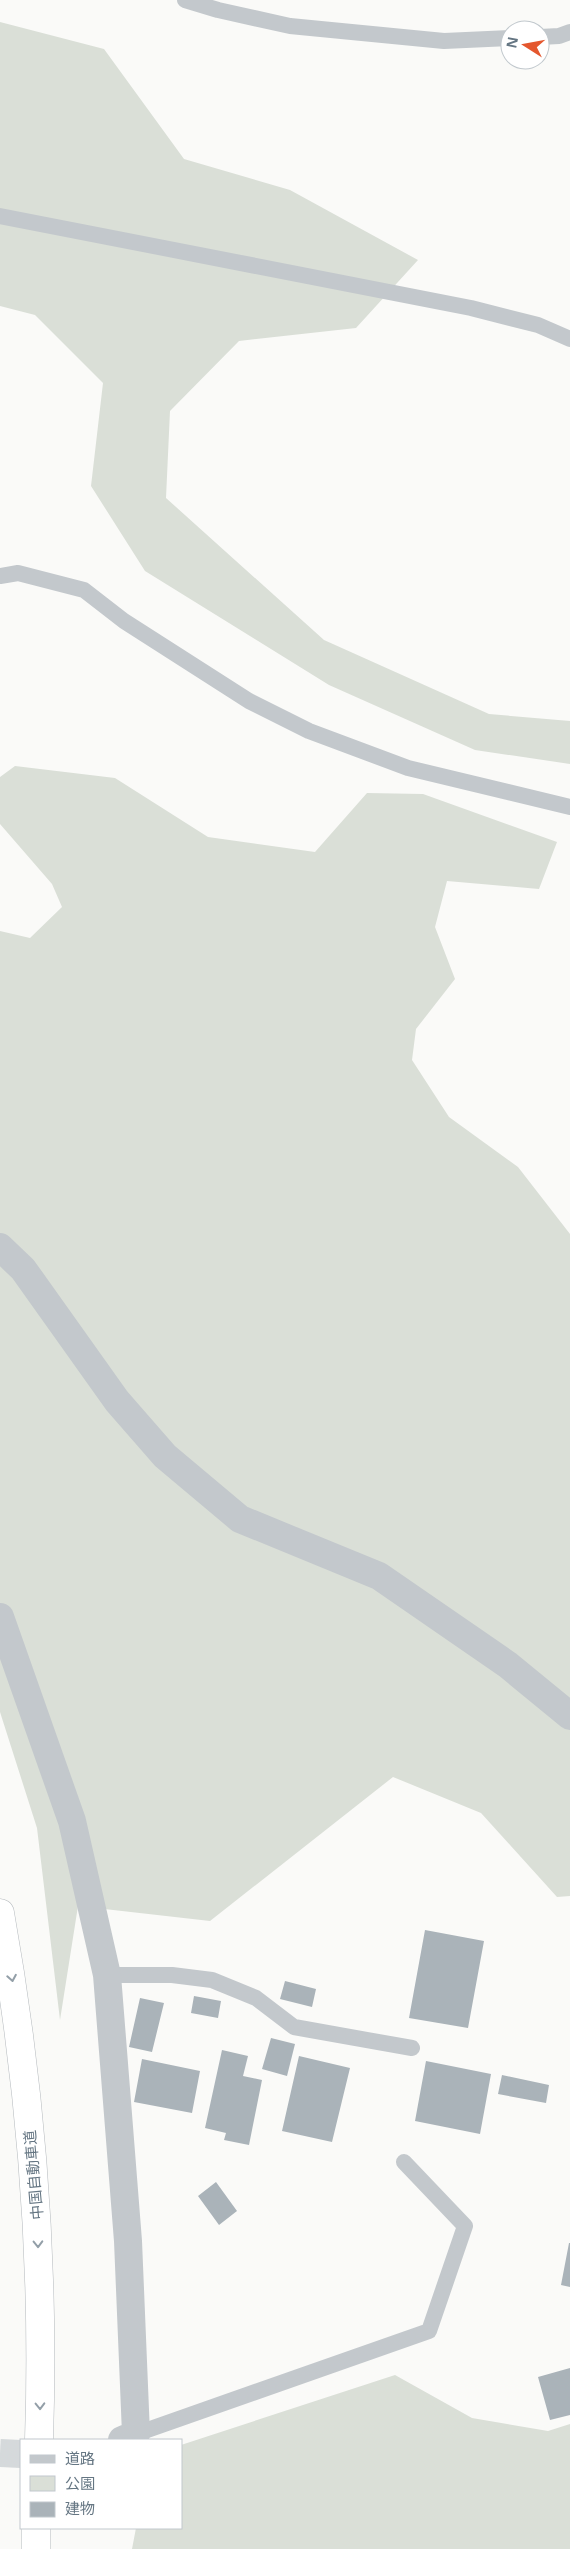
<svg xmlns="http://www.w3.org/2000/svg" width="570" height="2549" font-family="'Open Sans','Noto Sans JP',sans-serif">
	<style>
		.green { fill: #dadfd7 }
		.building { fill: #aab3b9 }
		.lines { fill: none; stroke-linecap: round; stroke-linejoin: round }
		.minor-tunnel { stroke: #d5d9db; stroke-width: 28; stroke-dasharray: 28 14; stroke-linecap: butt }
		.motorway-casing { stroke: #b4b9bd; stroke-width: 29 }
		.service { stroke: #c3c8cc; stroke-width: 16 }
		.minor { stroke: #c3c8cc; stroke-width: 28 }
		.motorway { stroke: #fff; stroke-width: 28 }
		.oneway { stroke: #939fa8 }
		.labels { text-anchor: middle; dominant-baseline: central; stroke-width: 5; stroke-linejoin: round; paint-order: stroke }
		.street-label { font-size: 15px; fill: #657683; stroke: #fff }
	</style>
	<rect width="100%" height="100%" fill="#fafaf8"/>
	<path class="green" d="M0 22 104 49 184 159 290 190 418 260 356 328 239 341 170 411 166 498 324 640 489 714 570 721V764L475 750 329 685 145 571 91 486 103 383 35 315 0 306Z
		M15 766 115 778 208 837 315 852 367 793 423 794 557 842 539 889 447 881 435 927 455 979 416 1029 412 1060 449 1117 518 1167 570 1234V1896L557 1897 481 1813 393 1777 210 1921 78 1906 60 2020 37 1828 0 1712V931L30 938 62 907 52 884 0 824V777Z
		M395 2375 472 2418 548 2431 570 2424V2549H132L136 2528H181V2445Z"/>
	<path class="building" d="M425 1930 484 1941 468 2028 409 2018Z
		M285 1981 316 1989 312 2007 280 1999Z
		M194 1996 221 2001 218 2018 191 2013Z
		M140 1998 164 2003 152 2052 129 2047Z
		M271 2038 295 2044 287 2076 262 2069Z
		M222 2050 248 2056 243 2076 262 2080 249 2145 224 2140 226 2133 205 2128Z
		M299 2056 350 2068 332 2142 282 2131Z
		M142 2059 200 2071 192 2113 134 2102Z
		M426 2061 491 2074 480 2134 415 2121Z
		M502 2075 549 2085 546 2103 498 2094Z
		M216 2182 237 2211 219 2225 198 2196Z
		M569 2243H570V2287L561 2285Z
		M570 2368V2415L550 2420 538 2377Z"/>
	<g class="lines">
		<path class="minor-tunnel" d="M0 2453 21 2454"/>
		<defs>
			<path id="motorway" d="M0 1913C31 2086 45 2264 39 2440
				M36 2549V2528"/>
		</defs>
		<use href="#motorway" class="motorway-casing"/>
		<path class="service" d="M185 0 218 10 290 26 444 41 510 38
			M540 37 559 36 570 32
			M0 216 471 308 538 325 570 339
			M0 576 18 573 84 590 124 621 249 701 309 731 408 768 570 807
			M107 1975H172L212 1980 256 1998 294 2027 412 2048
			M136 2434 429 2331 465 2226 404 2162"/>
		<path class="minor" d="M0 1247 23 1269 117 1401 165 1456 240 1519 379 1576 508 1665 570 1716
			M0 1617 72 1821 107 1975 128 2241 136 2434 122 2440"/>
		<use href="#motorway" class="motorway"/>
	</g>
	<defs><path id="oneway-chevron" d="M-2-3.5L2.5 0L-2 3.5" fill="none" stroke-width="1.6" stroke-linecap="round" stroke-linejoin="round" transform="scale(1.25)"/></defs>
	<g class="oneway">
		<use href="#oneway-chevron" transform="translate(12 1978) rotate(80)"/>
		<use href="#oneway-chevron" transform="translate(38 2244) rotate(89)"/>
		<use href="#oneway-chevron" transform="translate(40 2406) rotate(89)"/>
	</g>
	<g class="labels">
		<g class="street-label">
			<text transform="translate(33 2175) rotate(-95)">中国自動車道</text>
		</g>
	</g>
	<rect x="20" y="2439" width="162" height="90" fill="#ffffff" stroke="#c1c8cd"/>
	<rect x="30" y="2455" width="25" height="8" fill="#c3c8cc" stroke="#c1c8cd"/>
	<text x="65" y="2464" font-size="15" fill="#657683">道路</text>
	<rect x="30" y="2476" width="25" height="15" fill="#dadfd7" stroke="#c1c8cd"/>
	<text x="65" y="2489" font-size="15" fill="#657683">公園</text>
	<rect x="30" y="2502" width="25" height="15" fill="#aab3b9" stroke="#c1c8cd"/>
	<text x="65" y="2514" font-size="15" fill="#657683">建物</text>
	<g transform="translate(525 45) rotate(281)"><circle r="24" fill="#ffffff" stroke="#c1c8cd"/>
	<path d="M0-4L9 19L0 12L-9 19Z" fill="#e4572e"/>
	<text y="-8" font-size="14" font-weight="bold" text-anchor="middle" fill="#657683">N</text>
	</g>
</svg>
